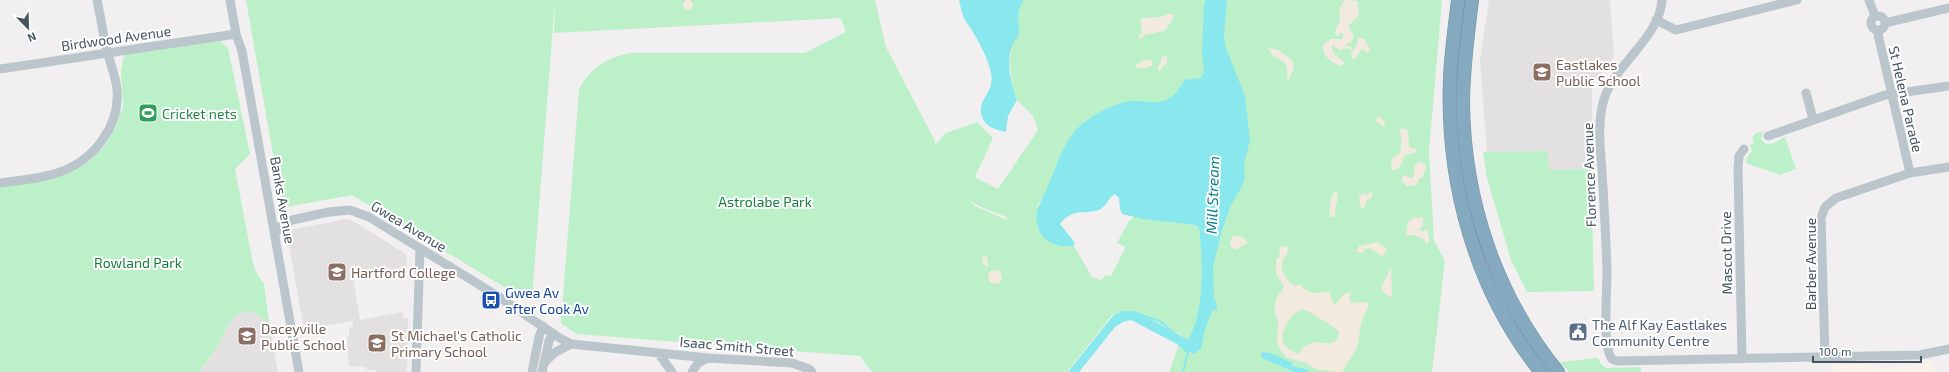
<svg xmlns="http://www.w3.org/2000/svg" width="1949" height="372" font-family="'Exo 2',sans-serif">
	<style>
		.commercial { fill: #fcf3e8 }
		.education { fill: #e2e0e1 }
		.green { fill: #bcf0c8; fill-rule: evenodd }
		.sand { fill: #f3eadf; fill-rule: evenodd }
		.water { fill: #88e8ee }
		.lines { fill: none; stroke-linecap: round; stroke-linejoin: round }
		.stream { stroke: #88e8ee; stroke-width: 2 }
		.highway-casing { stroke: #7195aa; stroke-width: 14 }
		.minor { stroke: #bac6cc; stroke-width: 9 }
		.highway { stroke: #85aabf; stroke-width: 13 }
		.labels { text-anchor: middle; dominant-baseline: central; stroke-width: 4; stroke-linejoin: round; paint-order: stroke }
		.street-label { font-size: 14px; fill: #46555d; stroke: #fff }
		.education-label { font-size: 14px; fill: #785e54; stroke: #fff; text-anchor: start }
		.leisure-label { font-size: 14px; fill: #27864d; stroke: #fff; text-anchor: start }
		.park-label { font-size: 14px; fill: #15803b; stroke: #fff }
		.transit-label { font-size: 14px; fill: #164399; stroke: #fff; text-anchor: start }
		.service-label { font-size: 14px; fill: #4e5e75; stroke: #fff; text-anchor: start }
		.water-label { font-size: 15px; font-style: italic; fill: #0b7e86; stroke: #fff }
	</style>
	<rect width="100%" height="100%" fill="#f1efef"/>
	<path class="commercial" d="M1931 363 1933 372H1834L1832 365 1861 364 1879 368 1908 367Z"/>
	<path class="education" d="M1489 0H1610L1614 57 1592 86V150H1591V169L1549 170 1548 151 1487 152 1480 59Z
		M347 219 353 221 406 254 407 267 353 277 360 320 403 312V318H408L407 372H376V370H367L366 367 349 366 347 337 349 336V328L353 327V321L304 329 287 234 290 230Z
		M248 312 261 315 269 324 278 372H199L211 357 232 319 240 313Z"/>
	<path class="green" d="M246 0H555L532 297 524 299 352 195 286 207 281 200Z
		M555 0H875L886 47 935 141V145L946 133 977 122 993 138 975 177 998 189 1038 130 1033 116 1017 100 1012 86 1010 59 1012 46 1019 33 1017 11 1020 6 1017 0H1442L1429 151 1434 241 1445 261 1432 372H1169L1182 336 1136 311H1122L1112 315 1067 372H872L860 356 576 334 561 323 579 90C589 68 608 57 631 53H805L846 32 841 18 554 33ZM1066 145 1224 171 1200 234 1199 228C1190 220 1151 221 1135 216L1129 221 1117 243 1126 247 1111 276 1106 275 1101 280 1092 277 1074 246 1069 247 1037 206 1045 195ZM969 200 981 207 1006 217 1007 220 975 206Z
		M220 41 228 48 250 154 235 169 253 264 257 274 264 284 270 329C264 315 247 304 234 318 227 325 223 336 219 344 213 354 206 363 199 372H0V186L66 175 89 162 106 144 116 127 123 106 121 70 124 55Z
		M1763 131 1761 139 1766 144H1771L1785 137 1796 169 1780 175 1746 163 1747 157 1752 151 1750 145 1754 143 1752 138 1756 133Z
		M1548 151 1549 170 1591 169 1594 291 1527 292 1511 260 1487 178 1483 152Z
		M1598 358 1600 363 1606 368 1641 367V372H1569L1560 362Z"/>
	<path class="sand" d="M683 5a5 5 0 1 1 10 0a5 5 0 1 1-10 0Z
		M1345 0 1357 1C1361 15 1358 17 1348 26L1354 36 1352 41 1345 45 1351 47 1352 50 1347 48 1340 50 1333 45 1331 46 1335 55 1344 62 1343 65 1340 66C1331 62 1322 56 1323 45L1331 39H1343V34L1340 33 1337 36 1335 32 1340 20 1339 9Z
		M1167 14H1173L1174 17 1165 31 1144 35 1143 37 1139 39V35L1142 33 1140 20C1148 15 1160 20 1167 14Z
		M1358 38H1362L1366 41 1370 51 1367 53 1362 48 1359 54 1353 60 1351 54 1357 44Z
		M1268 48 1278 50 1292 60 1294 67 1289 80 1287 79C1288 64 1287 62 1274 57Z
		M1163 56H1167V62L1159 71 1158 68Z
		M1146 59 1153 61 1152 66 1144 68H1136V65Z
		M1379 116 1385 123 1384 127 1376 121 1377 117Z
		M1402 128 1408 130 1409 147 1416 149 1417 151 1413 154 1405 155 1399 168 1393 171 1391 168 1392 158 1400 153 1402 140 1399 131Z
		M1420 162 1424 163 1426 167 1423 177 1419 179 1416 185 1407 186 1402 181V177L1406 175 1410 178H1413L1415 165Z
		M1336 191C1340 198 1334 209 1335 217H1333L1330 216C1329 209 1330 195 1336 191Z
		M1372 192 1373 193 1371 199 1367 200 1365 206 1361 209 1359 195 1364 193 1367 196 1368 193Z
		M1415 217 1416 218 1423 217V226L1419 229 1423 232 1426 229C1429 234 1431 240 1427 244L1423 239 1414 235H1406L1408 222Z
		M1232 236 1243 237 1248 243 1234 250 1230 244Z
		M1378 242 1386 248 1387 251 1382 256 1370 248 1364 249 1363 253 1356 252 1359 246Z
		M1283 246 1287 247 1288 251C1287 255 1283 259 1282 263 1280 273 1288 283 1297 286L1302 284V288L1312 293 1331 292 1330 295 1334 304H1336L1343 295 1349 292 1351 294 1349 298 1351 303 1366 302 1369 304 1361 323 1357 348 1342 372 1318 370 1306 363 1286 357 1277 344 1278 319C1271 311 1276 295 1284 288L1283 284 1276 274V259L1280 256 1279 247ZM1302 309C1314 313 1326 323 1337 329L1339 332 1337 340C1323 350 1314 332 1298 354 1293 351 1286 349 1284 344 1278 333 1291 313 1302 309Z
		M982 256 987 257 988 267 983 264Z
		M1391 267 1392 297 1386 295 1381 288Z
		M988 277a7 7 0 1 1 14 0a7 7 0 1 1-14 0Z"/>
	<path class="water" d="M959 0H1024C1015 15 1019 16 1019 32 1019 37 1014 41 1012 46 1006 62 1011 85 1017 100L1008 116 1006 132C995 130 983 126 981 113 979 97 995 92 991 73 987 55 977 38 967 23 962 17 961 7 959 0Z
		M1207 0H1227L1224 36 1226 48 1245 96 1250 140 1244 165 1245 179 1240 190 1231 205 1222 230 1213 266 1214 298 1217 303V310H1213L1206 326 1201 349 1194 354 1189 351 1186 352 1177 344 1131 320 1123 322 1115 327 1079 372H1068L1107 323 1114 315 1122 311H1136L1188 340C1205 312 1203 260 1199 228L1195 225 1143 219 1122 214 1120 209 1119 198 1115 194C1108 198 1106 207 1099 210 1083 215 1074 207 1060 224L1075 243 1074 246C1063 248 1047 244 1041 234 1030 213 1041 204 1048 186 1057 166 1064 139 1082 124 1091 116 1119 101 1131 101 1160 101 1167 109 1185 80L1201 78 1204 72 1202 54 1204 3Z
		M1263 352 1273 354 1292 363V366L1305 369 1310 372H1294L1262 358 1261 354Z"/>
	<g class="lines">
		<path class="stream" d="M1138 314 1160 321 1174 333
			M1183 372 1189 348"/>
		<defs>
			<path id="highway" d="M1458 0C1455 26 1451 52 1450 79 1446 182 1475 291 1541 372
				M1472 0C1468 34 1463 68 1463 103 1464 200 1496 296 1558 372"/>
		</defs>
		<use href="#highway" class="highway-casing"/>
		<path class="minor" d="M230 0 236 34 242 51 299 372
			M1662 0C1660 36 1618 62 1605 96 1597 119 1600 147 1602 171 1604 204 1606 238 1607 271 1607 292 1603 339 1610 356L1612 359 1617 361 1920 355 1949 349
			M1869 0 1875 16
			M1871 23a7 7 0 1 1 14 0a7 7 0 1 1-14 0Z
			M1656 20 1676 30 1797 0
			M1885 23 1949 8
			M1877 30 1910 173
			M0 69 236 34
			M1806 93 1813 119
			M1768 136 1885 95 1949 86
			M0 183C20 180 41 179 60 172 94 160 120 126 117 90 116 77 111 66 108 54 103 36 101 18 97 0
			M275 235 279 227 292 220 329 212 350 210 369 217 496 295 558 337 571 344 708 358 792 363 809 369 812 372
			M658 353 672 372
			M1825 356 1821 218 1825 207 1836 198 1910 173 1949 167
			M1742 358 1738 168 1739 156 1744 149
			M544 363 554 353 571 344
			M416 372 420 249
			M532 372 539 337 543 326
			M542 372 549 341 553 333
			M692 372 698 363 708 358"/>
		<use href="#highway" class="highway"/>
	</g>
	<defs>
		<symbol id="school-square" viewBox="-11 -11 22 22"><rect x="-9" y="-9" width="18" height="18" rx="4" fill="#8d6e63" stroke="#fff"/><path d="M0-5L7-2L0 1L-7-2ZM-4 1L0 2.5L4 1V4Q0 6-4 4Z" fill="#fff"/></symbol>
		<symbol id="stadium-square" viewBox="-11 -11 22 22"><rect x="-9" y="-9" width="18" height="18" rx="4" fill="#2e9e5b" stroke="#fff"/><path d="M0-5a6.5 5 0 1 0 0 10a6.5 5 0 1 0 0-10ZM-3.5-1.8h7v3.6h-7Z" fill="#fff"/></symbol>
		<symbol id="bus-square" viewBox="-11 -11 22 22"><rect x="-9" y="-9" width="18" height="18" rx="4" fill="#1a4fb4" stroke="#fff"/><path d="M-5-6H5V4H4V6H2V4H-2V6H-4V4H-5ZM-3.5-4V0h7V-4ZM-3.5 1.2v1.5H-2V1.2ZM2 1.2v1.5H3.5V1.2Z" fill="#fff"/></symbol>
		<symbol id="civic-square" viewBox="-11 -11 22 22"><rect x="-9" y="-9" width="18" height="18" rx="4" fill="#5c6f8a" stroke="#fff"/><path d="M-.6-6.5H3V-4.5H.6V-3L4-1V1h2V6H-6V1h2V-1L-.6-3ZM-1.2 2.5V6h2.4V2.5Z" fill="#fff"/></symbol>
	</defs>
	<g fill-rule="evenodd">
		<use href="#school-square" x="1531" y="61" width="22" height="22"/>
		<use href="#stadium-square" x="137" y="102" width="22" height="22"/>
		<use href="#school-square" x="326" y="261" width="22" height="22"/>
		<use href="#bus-square" x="480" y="289" width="22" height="22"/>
		<use href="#civic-square" x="1567" y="321" width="22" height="22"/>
		<use href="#school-square" x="236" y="325" width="22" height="22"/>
		<use href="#school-square" x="366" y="332" width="22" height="22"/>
	</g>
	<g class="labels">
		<g class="street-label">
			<text transform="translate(116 38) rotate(-8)">Birdwood Avenue</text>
			<text transform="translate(1906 99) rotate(77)">St Helena Parade</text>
			<text transform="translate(1589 175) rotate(-92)">Florence Avenue</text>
			<text transform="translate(283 200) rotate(80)">Banks Avenue</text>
			<text transform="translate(409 226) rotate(31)">Gwea Avenue</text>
			<text transform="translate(1726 253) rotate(-91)">Mascot Drive</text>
			<text transform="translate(1810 264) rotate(-90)">Barber Avenue</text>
			<text transform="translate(737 346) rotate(5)">Isaac Smith Street</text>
		</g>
		<g class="education-label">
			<text x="1556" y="64">Eastlakes<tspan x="1556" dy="16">Public School</tspan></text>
			<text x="351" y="272">Hartford College</text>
			<text x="261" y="328">Daceyville<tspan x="261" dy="16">Public School</tspan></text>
			<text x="391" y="335">St Michael's Catholic<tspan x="391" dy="16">Primary School</tspan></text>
		</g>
		<g class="leisure-label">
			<text x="162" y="113">Cricket nets</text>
		</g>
		<g class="park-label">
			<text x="765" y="201">Astrolabe Park</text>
			<text x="138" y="262">Rowland Park</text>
		</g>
		<g class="transit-label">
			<text x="505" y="292">Gwea Av<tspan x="505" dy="16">after Cook Av</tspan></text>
		</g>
		<g class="service-label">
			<text x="1592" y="324">The Alf Kay Eastlakes<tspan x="1592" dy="16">Community Centre</tspan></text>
		</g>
		<g class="water-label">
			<text transform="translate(1212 195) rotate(-88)">Mill Stream</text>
		</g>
	</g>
	<g transform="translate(28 28) rotate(157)" stroke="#ffffff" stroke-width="3" paint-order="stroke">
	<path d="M0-3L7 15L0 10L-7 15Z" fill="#46555d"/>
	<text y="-6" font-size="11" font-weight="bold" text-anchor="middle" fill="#46555d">N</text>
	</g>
	<path d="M1813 356v6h108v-6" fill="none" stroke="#46555d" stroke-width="2"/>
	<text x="1819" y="356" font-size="12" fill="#46555d" stroke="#ffffff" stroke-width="3" paint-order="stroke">100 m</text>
</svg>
